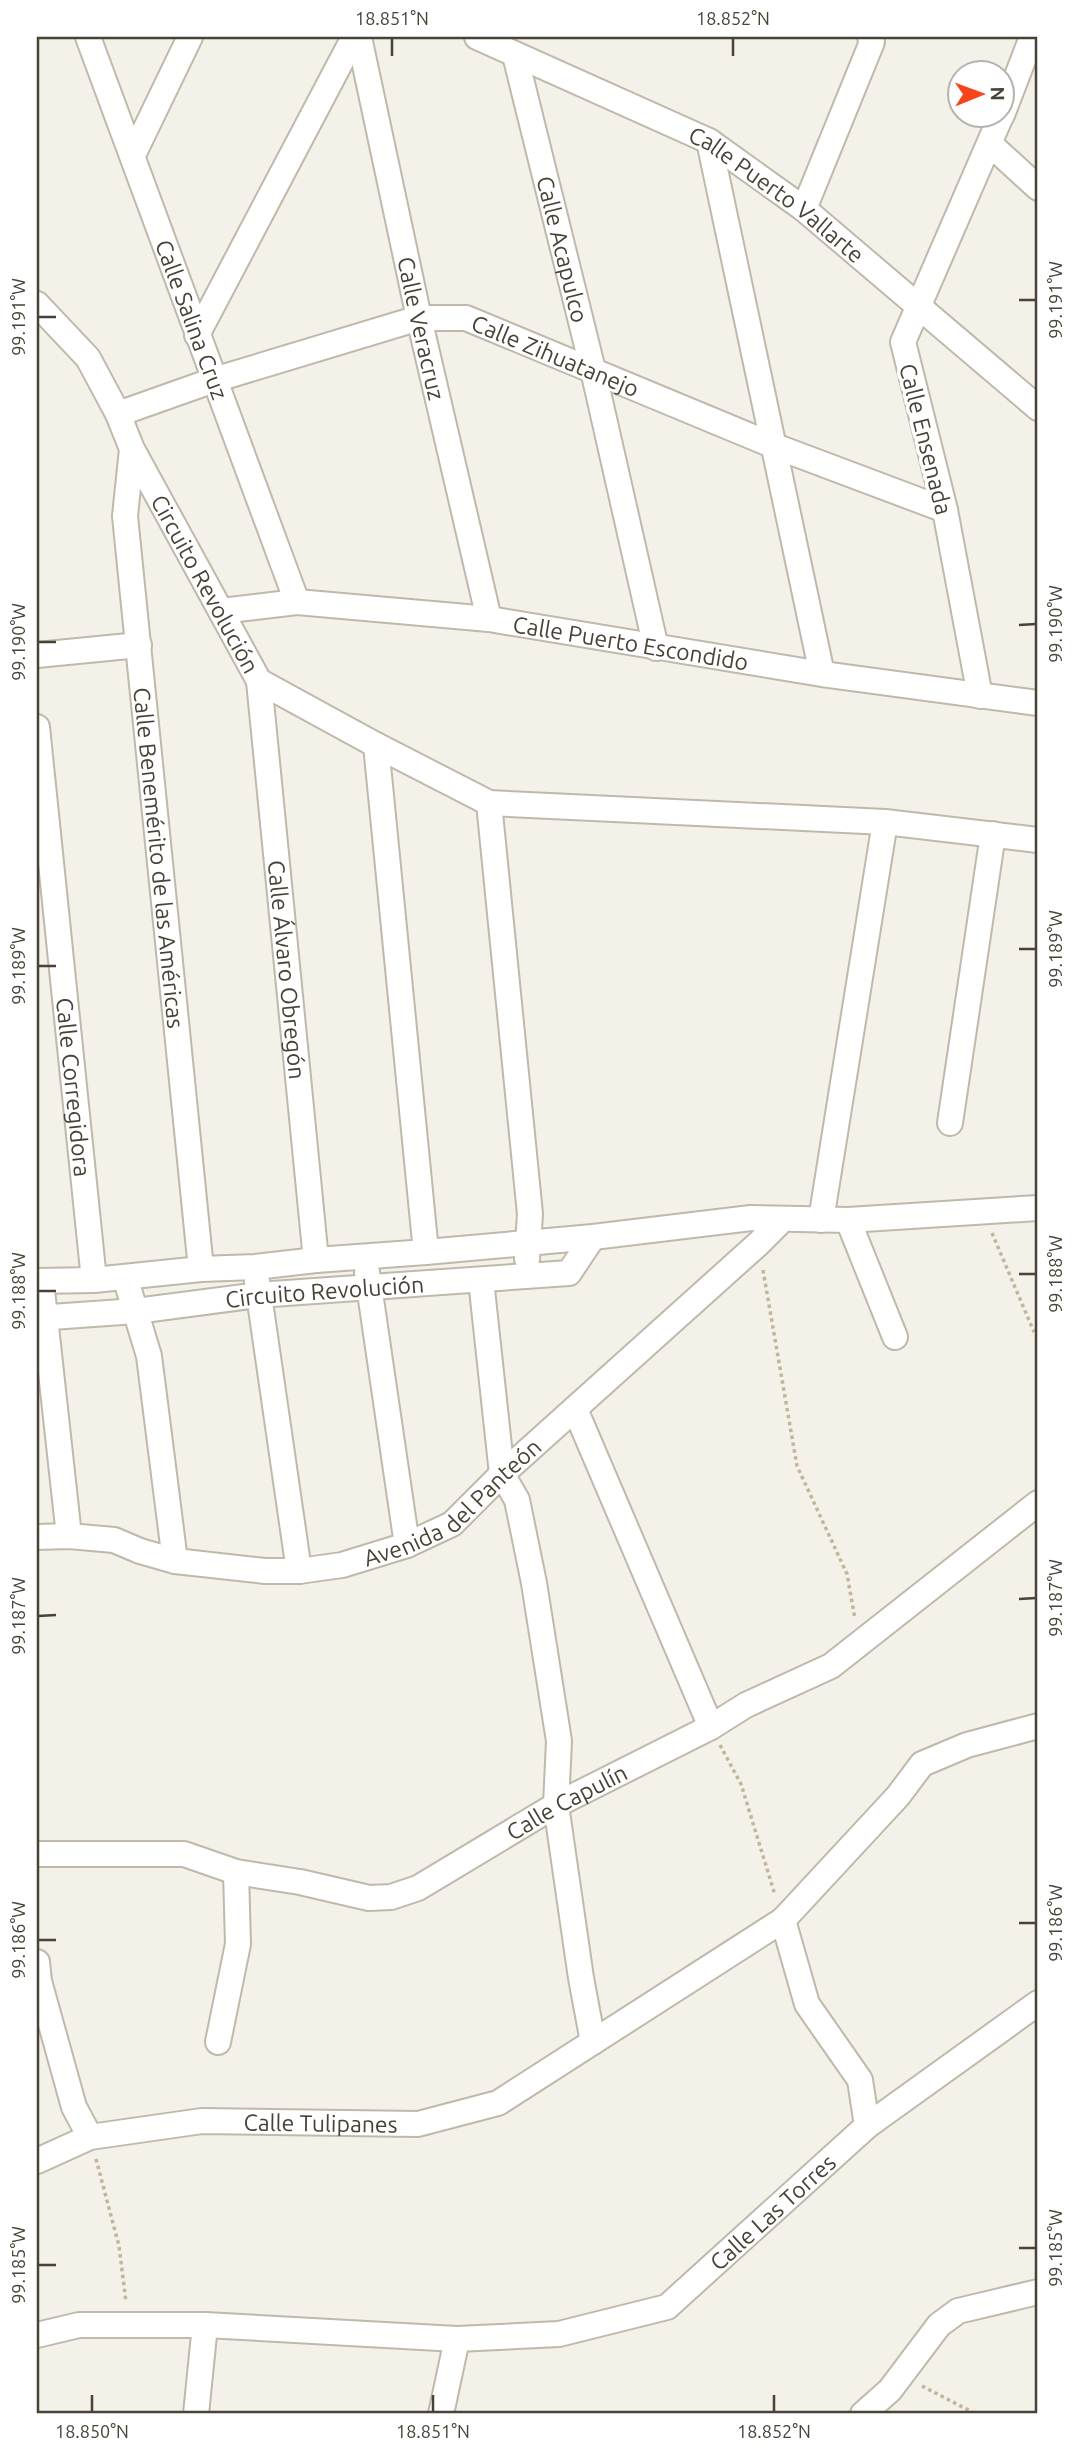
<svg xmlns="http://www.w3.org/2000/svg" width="1075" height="2451" font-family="Ubuntu,sans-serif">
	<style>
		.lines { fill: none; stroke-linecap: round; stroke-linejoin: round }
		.minor-casing { stroke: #c0b9ab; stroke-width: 28 }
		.path { stroke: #c1b59c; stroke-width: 3.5; stroke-dasharray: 3.5 3.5; stroke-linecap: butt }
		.minor { stroke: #fff; stroke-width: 24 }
		.ticks { fill: none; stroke: #484237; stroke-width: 2.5 }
		.labels { text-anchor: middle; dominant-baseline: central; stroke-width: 7; stroke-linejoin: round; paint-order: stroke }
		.street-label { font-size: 23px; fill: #484237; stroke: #fff }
		.neatline { fill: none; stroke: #484237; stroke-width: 2.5 }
		.ticks-label { font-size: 18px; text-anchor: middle; fill: #484237 }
	</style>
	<rect width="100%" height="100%" fill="#f4f1e8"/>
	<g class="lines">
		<defs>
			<g id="minor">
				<path id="s1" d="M88 37 297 602"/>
				<path id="s2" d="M359 37 419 318 489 619"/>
				<path id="s3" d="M477 37 709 141 804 209 1038 408"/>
				<path id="s4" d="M515 55 593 370 656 648"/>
				<path d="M1002 115 1032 37"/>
				<path d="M709 141 822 674"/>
				<path d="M990 144 1038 188"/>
				<path d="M133 155 190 37"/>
				<path d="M804 209 872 42 870 37"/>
				<path id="s5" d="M37 304 88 358 118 414 132 449 259 681 376 745 489 803 885 822 1038 840"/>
				<path d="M197 335 354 37"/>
				<path id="s6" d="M118 414 214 380 419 318H466L772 445 945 510"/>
				<path id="s7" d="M132 449 125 516 201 1269"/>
				<path id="s8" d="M221 611 297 602 489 619 822 674 1038 703"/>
				<path d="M37 655 139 645"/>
				<path id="s9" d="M259 681 316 1260"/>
				<path d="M980 696 945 510 903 342 1001 116"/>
				<path id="s10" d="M37 727 94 1280"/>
				<path d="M376 745 426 1252"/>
				<path d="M489 803 530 1214 527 1259"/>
				<path d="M950 1123 993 834"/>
				<path d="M821 1220 885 822"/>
				<path d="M848 1220 895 1337"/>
				<path d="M367 1272 407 1545"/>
				<path d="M125 1277 149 1356 175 1561"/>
				<path d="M481 1280 502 1474 517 1500 534 1583 559 1741 556 1805 581 1978 593 2042"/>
				<path d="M37 1281 94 1280 201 1269 255 1267 316 1260 426 1252 593 1237 751 1218 848 1220 1038 1208"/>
				<path d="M41 1281 69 1536"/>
				<path d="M257 1281 299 1571"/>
				<path id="s11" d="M37 1318 136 1311 258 1295 569 1273 593 1237"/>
				<path d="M575 1409 711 1727"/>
				<path id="s12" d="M37 1537 69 1536 114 1540 140 1551 175 1561 265 1571H299L342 1565 407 1545 452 1524 502 1474 758 1244 783 1219"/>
				<path id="s13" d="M37 1854H184L236 1872 300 1882 369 1898 391 1897 418 1888 556 1805 711 1727 746 1705 831 1666 1038 1503"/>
				<path d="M783 1920 807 2004 860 2080 867 2126"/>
				<path d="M37 1962 39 1981 74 2107 90 2137"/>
				<path d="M218 2042 238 1944 236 1872"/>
				<path id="s14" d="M37 2161 90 2137 202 2121 418 2124 498 2103 783 1920 898 1796 922 1764 967 1745 1038 1726"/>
				<path id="s15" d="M37 2335 79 2325H205L457 2339 559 2334 667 2307 867 2126 1038 2003"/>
				<path d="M196 2414 205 2325"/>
				<path d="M441 2414 457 2339"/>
				<path d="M863 2414 890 2390 939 2325 958 2311 1038 2292"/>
			</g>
		</defs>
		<use href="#minor" class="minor-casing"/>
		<path class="path" d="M992 1233 1034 1332
			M763 1270 797 1466 847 1574 855 1619
			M720 1745 741 1784 775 1895
			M96 2159 119 2246 126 2302
			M922 2386 976 2414"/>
		<use href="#minor" class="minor"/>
	</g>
	<path class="ticks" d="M392 38V56M733 38V56M1019 300H1036M38 317H56M1019 625 1036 624M38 642H56M1019 949H1036M38 966H56M1019 1274H1036M38 1291H56M1019 1599 1036 1598M38 1616 56 1615M1019 1923H1036M38 1940H56M1019 2248H1036M38 2265H56M92 2395V2412M433 2395V2412M774 2395V2412"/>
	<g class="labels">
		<g class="street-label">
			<text stroke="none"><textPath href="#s3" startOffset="340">Calle Puerto Vallarte</textPath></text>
			<text stroke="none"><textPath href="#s4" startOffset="200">Calle Acapulco</textPath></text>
			<text stroke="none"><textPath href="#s1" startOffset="301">Calle Salina Cruz</textPath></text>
			<text stroke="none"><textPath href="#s2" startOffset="298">Calle Veracruz</textPath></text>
			<text stroke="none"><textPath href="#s6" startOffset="460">Calle Zihuatanejo</textPath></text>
			<text transform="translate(926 439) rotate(76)">Calle Ensenada</text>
			<text stroke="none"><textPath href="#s5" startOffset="329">Circuito Revolución</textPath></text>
			<text stroke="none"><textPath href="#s8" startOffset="413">Calle Puerto Escondido</textPath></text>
			<text stroke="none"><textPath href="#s7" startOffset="411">Calle Benemérito de las Américas</textPath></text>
			<text stroke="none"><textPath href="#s9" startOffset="290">Calle Álvaro Obregón</textPath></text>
			<text stroke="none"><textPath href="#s10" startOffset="362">Calle Corregidora</textPath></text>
			<text stroke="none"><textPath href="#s11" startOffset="289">Circuito Revolución</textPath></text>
			<text stroke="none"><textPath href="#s12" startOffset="439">Avenida del Panteón</textPath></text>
			<text stroke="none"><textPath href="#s13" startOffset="560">Calle Capulín</textPath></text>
			<text stroke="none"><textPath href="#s14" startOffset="290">Calle Tulipanes</textPath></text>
			<text stroke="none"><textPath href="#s15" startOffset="777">Calle Las Torres</textPath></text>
		</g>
	</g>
	<rect width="1075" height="2451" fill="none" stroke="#ffffff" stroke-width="77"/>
	<g transform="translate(981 94) rotate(89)"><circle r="33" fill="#ffffff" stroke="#b6b3af" stroke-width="2"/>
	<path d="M0-5L12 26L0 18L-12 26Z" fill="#f8441b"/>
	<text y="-10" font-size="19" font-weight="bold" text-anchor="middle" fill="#484237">N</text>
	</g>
	<rect x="38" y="38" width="998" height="2374" class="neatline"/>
	<g class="ticks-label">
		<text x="392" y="25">18.851°N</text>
		<text x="733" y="25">18.852°N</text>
		<text transform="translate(1056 300) rotate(-90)" y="6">99.191°W</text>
		<text transform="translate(19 317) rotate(-90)" y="6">99.191°W</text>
		<text transform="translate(1056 624) rotate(-90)" y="6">99.190°W</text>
		<text transform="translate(19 642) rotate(-90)" y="6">99.190°W</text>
		<text transform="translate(1056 949) rotate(-90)" y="6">99.189°W</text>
		<text transform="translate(19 966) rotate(-90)" y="6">99.189°W</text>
		<text transform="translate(1056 1274) rotate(-90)" y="6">99.188°W</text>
		<text transform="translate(19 1291) rotate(-90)" y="6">99.188°W</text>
		<text transform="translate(1056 1598) rotate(-90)" y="6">99.187°W</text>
		<text transform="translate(19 1616) rotate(-90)" y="6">99.187°W</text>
		<text transform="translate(1056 1923) rotate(-90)" y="6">99.186°W</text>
		<text transform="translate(19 1940) rotate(-90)" y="6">99.186°W</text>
		<text transform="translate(1056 2248) rotate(-90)" y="6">99.185°W</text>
		<text transform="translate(19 2265) rotate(-90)" y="6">99.185°W</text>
		<text x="92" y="2438">18.850°N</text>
		<text x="433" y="2438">18.851°N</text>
		<text x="774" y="2438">18.852°N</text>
	</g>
</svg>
